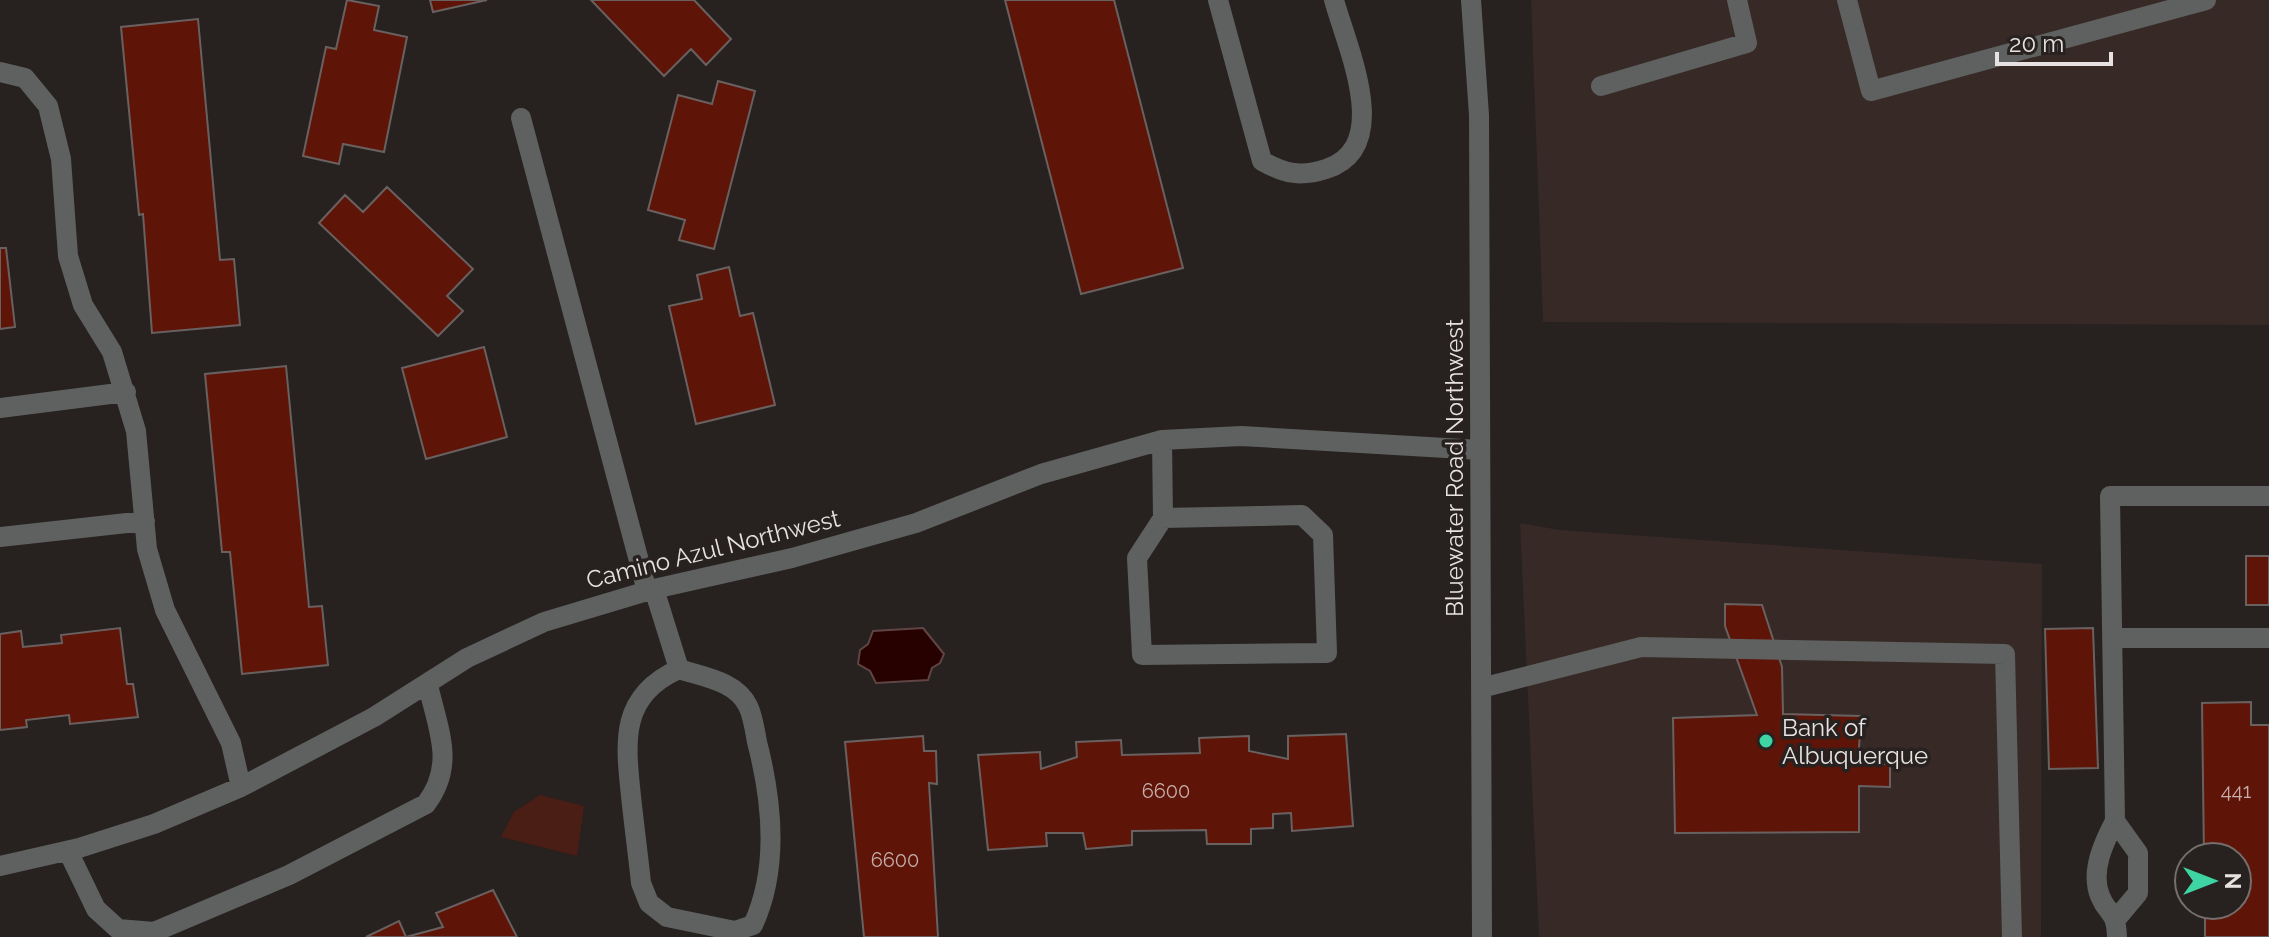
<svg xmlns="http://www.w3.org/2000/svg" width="2269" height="937" font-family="Raleway,sans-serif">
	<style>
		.built { fill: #362926 }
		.green { fill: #4a1d15 }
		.water { fill: #260100; stroke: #604444; stroke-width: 2 }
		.building { fill: #5f1408; stroke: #696160; stroke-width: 2 }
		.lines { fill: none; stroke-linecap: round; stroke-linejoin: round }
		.minor { stroke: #5e615f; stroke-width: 20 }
		.poi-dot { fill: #3ed4a3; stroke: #272120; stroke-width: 3 }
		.labels { text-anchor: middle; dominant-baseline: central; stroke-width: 7; stroke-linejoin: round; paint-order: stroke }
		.number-label { font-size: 20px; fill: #c5aeab }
		.street-label { font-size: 24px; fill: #e7e2e1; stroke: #272120 }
		.poi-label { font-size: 24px; fill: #e7e2e1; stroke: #272120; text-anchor: start }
	</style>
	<rect width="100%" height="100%" fill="#272120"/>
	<path class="built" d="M1531 0H2269V325L1543 322Z
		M1520 523 1560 530 2042 564 2041 937H1539Z"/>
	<path class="green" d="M540 795 584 806 577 856 501 837 514 812Z"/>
	<path class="water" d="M923 628 944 654 940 663 932 668 928 680 876 683 870 671 858 664 860 650 868 644 873 631Z"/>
	<path class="building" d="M347 0 379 6 374 30 407 37 384 152 343 144 339 164 303 156 326 47 336 49Z
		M430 0H487L433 12Z
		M591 0H694L731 39 706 65 691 49 664 76Z
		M1005 0H1114L1183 268 1081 294Z
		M198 19 220 260 234 259 240 325 152 333 143 214 139 215 121 27Z
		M718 81 755 91 714 249 679 240 685 220 648 210 678 95 712 104Z
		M387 187 473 269 447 296 463 311 438 336 319 223 345 195 363 212Z
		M0 248H6L15 327 0 329Z
		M729 267 740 316 753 313 775 405 696 424 669 306 702 299 697 275Z
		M484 347 507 437 426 459 402 368Z
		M286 366 309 607 322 606 328 665 242 674 230 552H222L205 374Z
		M2246 556H2269V605H2246Z
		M1725 604 1762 605 1782 667 1783 714 1861 716 1858 764H1890V787L1859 786V832L1675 833 1673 718 1757 715 1725 626Z
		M120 628 127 684H133L138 717 70 724 69 715 26 720 27 727 0 730V634L21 631 23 647 62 643 61 635Z
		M2093 628 2098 768 2049 769 2045 629Z
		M2251 702V725H2269V937H2205V905H2237V857H2204L2202 703Z
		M1346 734 1353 826 1292 831 1291 813 1273 814V828L1251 829V844H1207L1206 830 1132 831V845L1086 849 1083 833H1046L1047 846 988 850 978 755 1040 752 1041 769 1077 757 1076 742 1121 740 1122 755 1200 753 1199 738 1249 736V751L1288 759V736Z
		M923 736 924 751H936L937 784 929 783 938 937H864L845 742Z
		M493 890 517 937H406L443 927 436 913Z
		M399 921 406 937H366Z"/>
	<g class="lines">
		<path class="minor" d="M1218 0 1262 161C1285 174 1301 177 1326 169 1394 147 1347 48 1334 0
			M1471 0 1479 115 1482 937
			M1847 0 1871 91 2206 0
			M0 72 25 78 48 106 61 159 68 256 83 305 112 352 136 431 147 549 165 610 231 743 241 787
			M1601 86 1747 43 1737 0
			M521 118 647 591
			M0 408 126 392
			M1162 440 1163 518 1302 515 1323 535 1327 653 1142 655 1137 558 1163 518
			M0 537 145 521
			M654 589 679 669C703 677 736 681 748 706 753 716 755 731 757 742 772 800 779 869 753 925L735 931 667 917 649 903 641 883C638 854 634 825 631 796 625 740 620 696 679 669
			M2112 638H2269
			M1481 688 1641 647 2005 654 2012 937
			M2115 821 2138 853V893L2117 918
			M68 851 96 909 118 929 154 932 289 875 426 804C456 764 438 730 428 685
			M0 866 79 848 154 824 241 787 374 717 467 658 544 622 654 589 792 558 916 523 1041 474 1162 440 1241 436 1480 450
			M2117 937C2116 909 2108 916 2100 896 2090 871 2104 842 2115 821L2110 496H2269"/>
	</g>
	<circle class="poi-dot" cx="1766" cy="741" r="8"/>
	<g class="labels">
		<g class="number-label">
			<text x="1166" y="791">6600</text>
			<text x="2236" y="791">441</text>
			<text x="895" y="860">6600</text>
		</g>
		<g class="street-label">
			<text transform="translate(1454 468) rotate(-90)">Bluewater Road Northwest</text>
			<text transform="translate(713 549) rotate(-14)">Camino Azul Northwest</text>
		</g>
		<g class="poi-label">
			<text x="1782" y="727">Bank of<tspan x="1782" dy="28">Albuquerque</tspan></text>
		</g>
	</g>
	<g transform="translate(2213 881) rotate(90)"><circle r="38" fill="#272120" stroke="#746e6d" stroke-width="2"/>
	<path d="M0-6L14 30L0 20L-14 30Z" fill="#3ed4a3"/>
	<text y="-12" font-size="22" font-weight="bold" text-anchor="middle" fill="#e7e2e1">N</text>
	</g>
	<path d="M1997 52v12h114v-12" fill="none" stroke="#e7e2e1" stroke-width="4"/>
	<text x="2009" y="52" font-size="24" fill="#e7e2e1" stroke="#272120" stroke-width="6" paint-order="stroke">20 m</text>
</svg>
